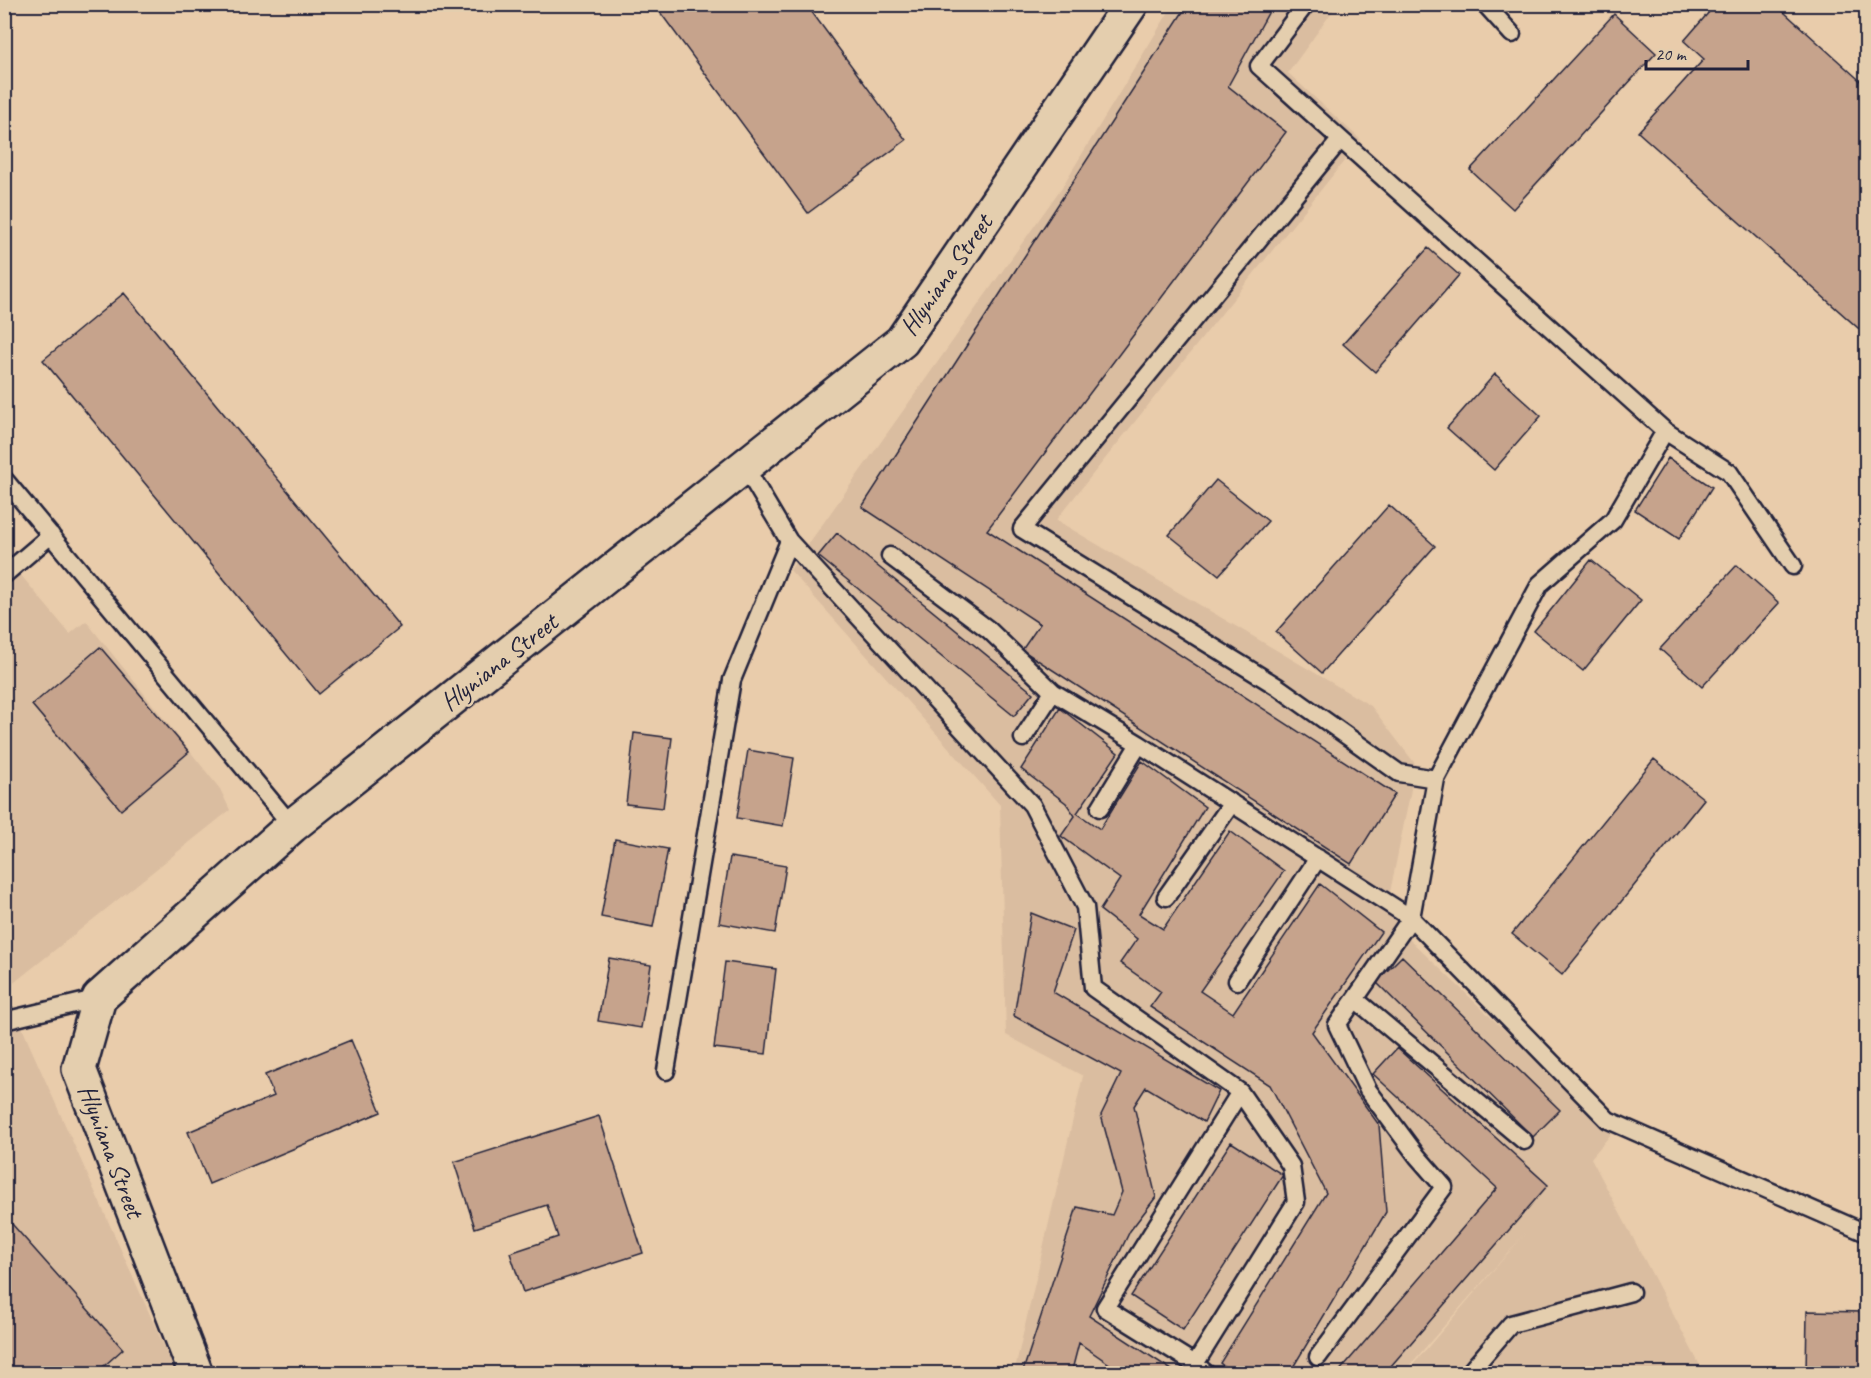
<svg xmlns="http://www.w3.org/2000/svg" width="1871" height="1378" font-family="Caveat,sans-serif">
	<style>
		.built { fill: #dabda0 }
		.building { fill: #c6a38c; stroke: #22223b; stroke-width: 1.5 }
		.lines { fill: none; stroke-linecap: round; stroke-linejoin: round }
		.service-casing { stroke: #22223b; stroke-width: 21 }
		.tertiary-casing { stroke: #22223b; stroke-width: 38 }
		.service { stroke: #e4ceae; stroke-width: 16 }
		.tertiary { stroke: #e4ceae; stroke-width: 33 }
		.labels { text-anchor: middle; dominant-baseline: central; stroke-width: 5; stroke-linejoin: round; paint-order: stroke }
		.street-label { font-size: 26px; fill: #22223b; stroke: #e4ceae }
	</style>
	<rect width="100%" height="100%" fill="#e9ccab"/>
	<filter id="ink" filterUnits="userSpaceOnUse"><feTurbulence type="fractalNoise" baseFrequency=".0167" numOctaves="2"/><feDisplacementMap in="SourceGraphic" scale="12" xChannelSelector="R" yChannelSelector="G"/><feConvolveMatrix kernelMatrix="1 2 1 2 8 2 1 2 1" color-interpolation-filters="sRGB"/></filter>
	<g filter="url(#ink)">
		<path class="built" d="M1173 5H1337L1288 73 1361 140 1056 520 1371 706 1416 765 1390 892 1409 939 1612 1133 1591 1158 1704 1373H1406L1527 1231 1403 1373H1014L1083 1076 1006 1035 1000 805 790 570 1062 187Z
			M4 555 70 634 86 621 220 789 230 810 6 989 29 1044 176 1373H5Z"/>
		<path class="building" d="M654 4H806L906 140 808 213Z
			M1188 4H1273L1228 86 1286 132 987 530 1395 794 1351 864 1022 650 1040 624 862 507Z
			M1716 4H1775L1866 86V335L1638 132 1704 59 1684 41Z
			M1614 14 1656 53 1513 209 1470 170Z
			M1428 248 1459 275 1375 372 1343 344Z
			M124 293 400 627 319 694 43 360Z
			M1495 374 1541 416 1494 470 1447 428Z
			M1668 458 1712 487 1679 539 1635 510Z
			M1216 480 1268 521 1219 575 1169 535Z
			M1389 505 1435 546 1322 673 1276 632Z
			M837 533 1033 693 1014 716 818 556Z
			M1591 560 1641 600 1583 671 1534 631Z
			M1737 565 1779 603 1702 687 1660 649Z
			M100 647 189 752 121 810 32 705Z
			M1060 708 1118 753 1077 813 1100 829 1142 761 1205 807 1139 914 1163 929 1230 831 1284 871 1200 991 1233 1013 1320 884 1381 932 1312 1032 1379 1125 1386 1212 1289 1374H1233L1220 1363 1326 1193 1270 1085 1150 1007 1161 992 1120 963 1137 939 1100 910 1120 879 1061 836 1075 816 1066 803 1021 769Z
			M634 733 672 738 663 808 626 804Z
			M748 750 794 758 783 826 737 818Z
			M1654 759 1704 799 1562 975 1512 934Z
			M615 839 668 849 653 927 601 917Z
			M730 857 786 866 775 933 719 923Z
			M1031 913 1074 930 1053 992 1219 1091 1204 1122 1146 1087 1134 1106 1156 1197 1130 1231 1089 1316 1178 1374H1124L1079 1343 1071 1374H1022L1077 1207 1112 1215 1122 1192 1101 1115 1121 1074 1014 1016Z
			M1402 956 1560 1110 1533 1137 1376 982Z
			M609 958 651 965 641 1028 598 1021Z
			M725 962 776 969 766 1054 714 1048Z
			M351 1040 381 1112 209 1184 188 1132 274 1096 265 1075Z
			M1397 1048 1548 1185 1384 1374H1337L1497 1188 1373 1074Z
			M599 1116 643 1253 523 1292 510 1253 558 1237 547 1205 475 1228 454 1162Z
			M1231 1142 1283 1175 1183 1330 1131 1296Z
			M4 1215 123 1349 95 1374H4Z
			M1807 1311 1866 1312V1374H1806Z"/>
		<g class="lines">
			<defs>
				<path id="service" d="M1306 4 1259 66 1665 431 1613 520 1540 584 1436 779 1411 918 1608 1120 1866 1233
					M1485 4 1512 34
					M1340 140 1022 529 1278 687 1399 773 1436 779
					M1665 431 1729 472 1793 566
					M4 479 292 826
					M789 541 1032 805 1085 907 1093 988 1240 1092 1291 1166 1296 1202 1195 1364 1105 1308 1240 1092
					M890 556 989 630 1053 692 1139 744 1411 918 1337 1025 1368 1090 1417 1156 1444 1187 1318 1357
					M4 575 51 535
					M1023 738 1053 692
					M1100 808 1139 744
					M1166 897 1232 803
					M1237 981 1318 858
					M1355 999 1524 1141
					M4 1021 99 998
					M666 1071 732 680 789 541 745 467
					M1195 1364 1207 1374
					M1468 1374 1511 1324 1631 1292"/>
				<path id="tertiary" d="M196 1374 79 1069 99 998 292 826 902 341 1131 4"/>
			</defs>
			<use href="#service" class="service-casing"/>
			<use href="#tertiary" class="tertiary-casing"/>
			<use href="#service" class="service"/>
			<use href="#tertiary" class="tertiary"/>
		</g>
	</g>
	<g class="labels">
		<g class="street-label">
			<text transform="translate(946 275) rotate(-55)">Hlyniana Street</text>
			<text transform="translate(499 662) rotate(-38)">Hlyniana Street</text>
			<text transform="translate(111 1151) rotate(69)">Hlyniana Street</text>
		</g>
	</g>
	<rect width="1871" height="1378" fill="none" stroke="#e4ceae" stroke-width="24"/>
	<rect x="12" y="12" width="1847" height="1354" fill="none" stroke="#22223b" stroke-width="2" filter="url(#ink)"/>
	<path d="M1646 60v9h102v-9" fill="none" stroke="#22223b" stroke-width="3"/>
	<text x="1655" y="60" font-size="18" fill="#22223b" stroke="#e4ceae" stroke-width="4.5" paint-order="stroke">20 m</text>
</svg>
